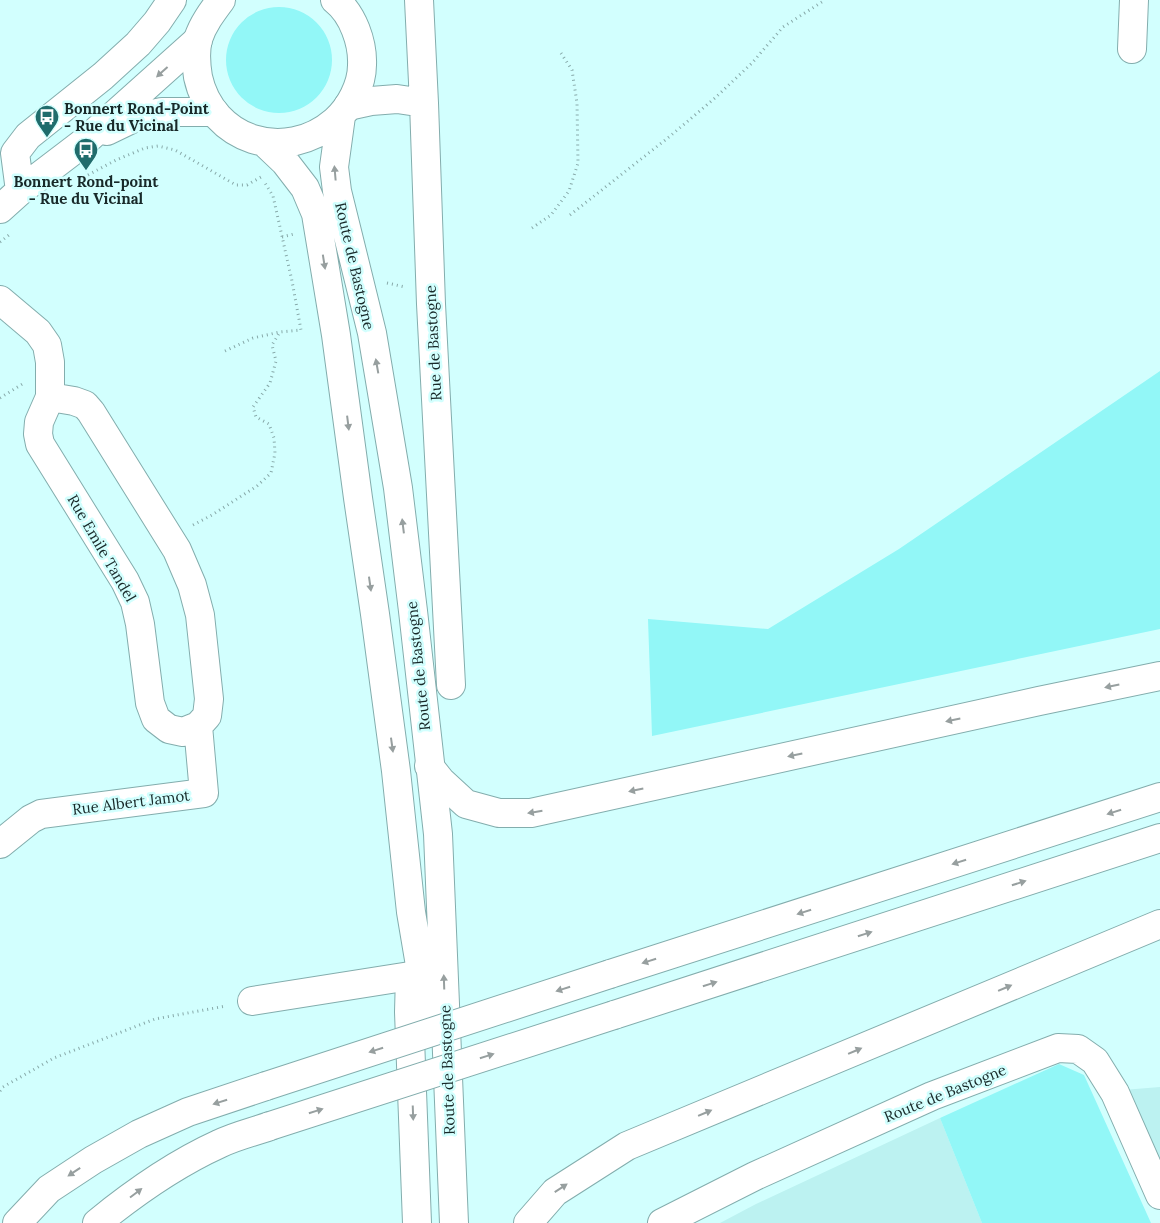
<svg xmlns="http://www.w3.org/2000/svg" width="1160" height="1223" font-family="Lora,serif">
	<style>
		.built { fill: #bcf2f1 }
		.green { fill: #92f7f7 }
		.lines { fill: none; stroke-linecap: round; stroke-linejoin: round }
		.minor-casing { stroke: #83adad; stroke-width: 30 }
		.major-casing { stroke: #83adad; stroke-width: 30 }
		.highway-casing { stroke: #83adad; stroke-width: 30 }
		.path { stroke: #87a9a9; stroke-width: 3; stroke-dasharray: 1 4; stroke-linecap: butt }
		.minor { stroke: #fff; stroke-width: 28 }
		.major { stroke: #fff; stroke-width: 28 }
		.highway { stroke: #fff; stroke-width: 28 }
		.highway-bridge-casing { stroke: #83adad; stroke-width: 30; stroke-linecap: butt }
		.highway-bridge { stroke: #fff; stroke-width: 28 }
		.oneway { fill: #979f9f }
		.labels { text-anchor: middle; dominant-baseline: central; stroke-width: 5; stroke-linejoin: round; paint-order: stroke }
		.poi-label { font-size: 15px; font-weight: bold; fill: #182929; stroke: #d2fffe; text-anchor: start }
		.street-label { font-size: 15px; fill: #182929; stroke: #d2fffe }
	</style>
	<rect width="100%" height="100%" fill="#d2fffe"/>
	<path class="built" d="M1160 1087V1195L1123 1090Z
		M940 1118 982 1223H720L756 1204Z"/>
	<path class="green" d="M226 60a53 53 0 1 1 106 0a53 53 0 1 1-106 0Z
		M1160 371V629L652 736 648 619 768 629 899 549Z
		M1059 1064 1084 1075 1151 1223H982L940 1118Z"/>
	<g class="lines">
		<defs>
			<path id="minor" d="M419 0 424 103 431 304 451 685
				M1132 49 1134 0
				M348 106 371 101 397 99 424 103
				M107 131 134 118 162 112H214
				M20 191 15 153 28 136 103 76 138 44 157 22 172 0
				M0 209 20 191 83 143 198 40
				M0 300 38 332 47 345 50 362V397L39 422 38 434 40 444 125 581 135 602 140 624 150 703 156 719 169 729 183 732 198 726 207 716 209 699 200 615 192 585 177 550 91 412 85 405 74 401 50 397
				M0 844 31 819 41 814 204 793 198 726
				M252 1001 410 976
				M662 1223 755 1176 932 1096 1058 1048 1078 1049 1095 1061 1115 1093 1160 1195"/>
			<path id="major" d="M221 0C212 12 203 24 198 39 195 51 196 65 198 77 212 141 285 164 335 121 350 108 362 85 362 65 363 43 353 14 335 0
				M341 116 334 167 337 191 372 333 398 488 413 611 438 834 454 1223
				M264 142 285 162 305 188 316 214 336 335 358 498 375 614 396 771 411 912 427 1007 428 1032"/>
			<path id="highway" d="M429 766 441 781 466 804 499 813H531L1039 701 1160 676
				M610 974 1160 797
				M410 976 409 1012 417 1223
				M614 1015 1160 838
				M17 1223 49 1189 93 1160 139 1134 188 1112 266 1086
				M97 1223C135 1192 175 1164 219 1144 235 1136 253 1132 270 1126
				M528 1223 555 1192 627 1146 1160 924"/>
		</defs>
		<use href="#minor" class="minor-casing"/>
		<use href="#major" class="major-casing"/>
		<use href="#highway" class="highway-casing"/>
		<path class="path" d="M88 175 116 160 145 148 158 146 175 150 236 185H247L261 177 262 178
			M570 215 669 137 715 98 752 63 783 27 825 0
			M532 228 551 215 569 191 578 163 577 103 572 70 559 50
			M282 237 294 234
			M0 242 9 235
			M387 283 405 287
			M225 351 253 338 280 332 301 330 292 281 273 196 265 183
			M0 398 24 383
			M193 525 212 515 257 486 271 473 275 453 274 438 269 424 256 417 253 407 270 383 276 361 272 345 280 332
			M0 1091 3 1087 54 1058 155 1019 226 1006"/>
		<use href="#minor" class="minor"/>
		<use href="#major" class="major"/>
		<use href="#highway" class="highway"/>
		<defs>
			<path id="highway-bridge" d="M266 1086 610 974
				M270 1126 614 1015"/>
		</defs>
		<use href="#highway-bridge" class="highway-bridge-casing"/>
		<use href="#highway-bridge" class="highway-bridge"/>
	</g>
	<defs><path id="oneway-solid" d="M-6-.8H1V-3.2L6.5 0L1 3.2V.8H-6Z" transform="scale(1.25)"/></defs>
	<g class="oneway">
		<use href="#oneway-solid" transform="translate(162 72) rotate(138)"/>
		<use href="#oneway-solid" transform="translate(335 173) rotate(-95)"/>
		<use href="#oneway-solid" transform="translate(324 262) rotate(81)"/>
		<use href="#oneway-solid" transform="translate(377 366) rotate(-100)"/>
		<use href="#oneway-solid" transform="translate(348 423) rotate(83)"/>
		<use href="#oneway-solid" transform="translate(403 526) rotate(-97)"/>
		<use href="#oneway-solid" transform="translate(370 584) rotate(82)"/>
		<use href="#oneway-solid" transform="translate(1112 686) rotate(168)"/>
		<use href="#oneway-solid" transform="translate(953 720) rotate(168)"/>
		<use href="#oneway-solid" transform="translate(392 745) rotate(82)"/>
		<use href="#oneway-solid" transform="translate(795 755) rotate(168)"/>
		<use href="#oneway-solid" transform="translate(636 790) rotate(168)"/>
		<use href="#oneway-solid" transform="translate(535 812) rotate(171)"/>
		<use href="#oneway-solid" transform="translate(1114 812) rotate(162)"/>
		<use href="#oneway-solid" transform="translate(959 862) rotate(162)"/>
		<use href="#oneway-solid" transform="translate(1019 883) rotate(-18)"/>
		<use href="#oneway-solid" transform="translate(804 912) rotate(162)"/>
		<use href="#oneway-solid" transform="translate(865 934) rotate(-18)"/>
		<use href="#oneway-solid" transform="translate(649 961) rotate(162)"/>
		<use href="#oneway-solid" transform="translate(444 982) rotate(-92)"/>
		<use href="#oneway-solid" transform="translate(710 984) rotate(-18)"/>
		<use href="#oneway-solid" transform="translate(1005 988) rotate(-23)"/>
		<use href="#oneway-solid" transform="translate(563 989) rotate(162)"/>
		<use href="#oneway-solid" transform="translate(376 1050) rotate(162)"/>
		<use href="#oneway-solid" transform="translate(855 1051) rotate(-23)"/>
		<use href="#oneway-solid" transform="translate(487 1056) rotate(-18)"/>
		<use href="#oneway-solid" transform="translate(220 1102) rotate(162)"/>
		<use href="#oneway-solid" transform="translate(316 1111) rotate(-18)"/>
		<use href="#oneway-solid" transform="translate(413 1113) rotate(88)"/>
		<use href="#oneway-solid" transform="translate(705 1113) rotate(-23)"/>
		<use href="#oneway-solid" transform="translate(74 1172) rotate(146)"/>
		<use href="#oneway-solid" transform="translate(561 1188) rotate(-33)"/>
		<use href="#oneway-solid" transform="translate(136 1193) rotate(-37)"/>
	</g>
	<defs>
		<symbol id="bus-pin" viewBox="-11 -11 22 30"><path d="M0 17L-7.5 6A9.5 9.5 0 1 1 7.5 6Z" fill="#206c6c" stroke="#d2fffe"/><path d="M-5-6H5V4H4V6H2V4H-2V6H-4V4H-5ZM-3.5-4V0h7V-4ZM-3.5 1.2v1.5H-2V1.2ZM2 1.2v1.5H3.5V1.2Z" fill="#fff"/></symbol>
	</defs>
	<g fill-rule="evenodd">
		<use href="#bus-pin" x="33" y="103" width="28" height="38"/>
		<use href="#bus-pin" x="72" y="136" width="28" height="38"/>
	</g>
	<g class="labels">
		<g class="poi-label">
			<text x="64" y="108">Bonnert Rond-Point<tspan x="64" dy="17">- Rue du Vicinal</tspan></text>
			<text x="86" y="181" text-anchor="middle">Bonnert Rond-point<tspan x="86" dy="17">- Rue du Vicinal</tspan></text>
		</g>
		<g class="street-label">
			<text transform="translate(355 266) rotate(77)">Route de Bastogne</text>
			<text transform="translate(433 343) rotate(-93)">Rue de Bastogne</text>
			<text transform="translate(102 548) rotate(60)">Rue Emile Tandel</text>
			<text transform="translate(418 666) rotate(-96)">Route de Bastogne</text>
			<text transform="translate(131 802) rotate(-7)">Rue Albert Jamot</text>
			<text transform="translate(447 1070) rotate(-92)">Route de Bastogne</text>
			<text transform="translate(945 1093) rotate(-22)">Route de Bastogne</text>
		</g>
	</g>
</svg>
